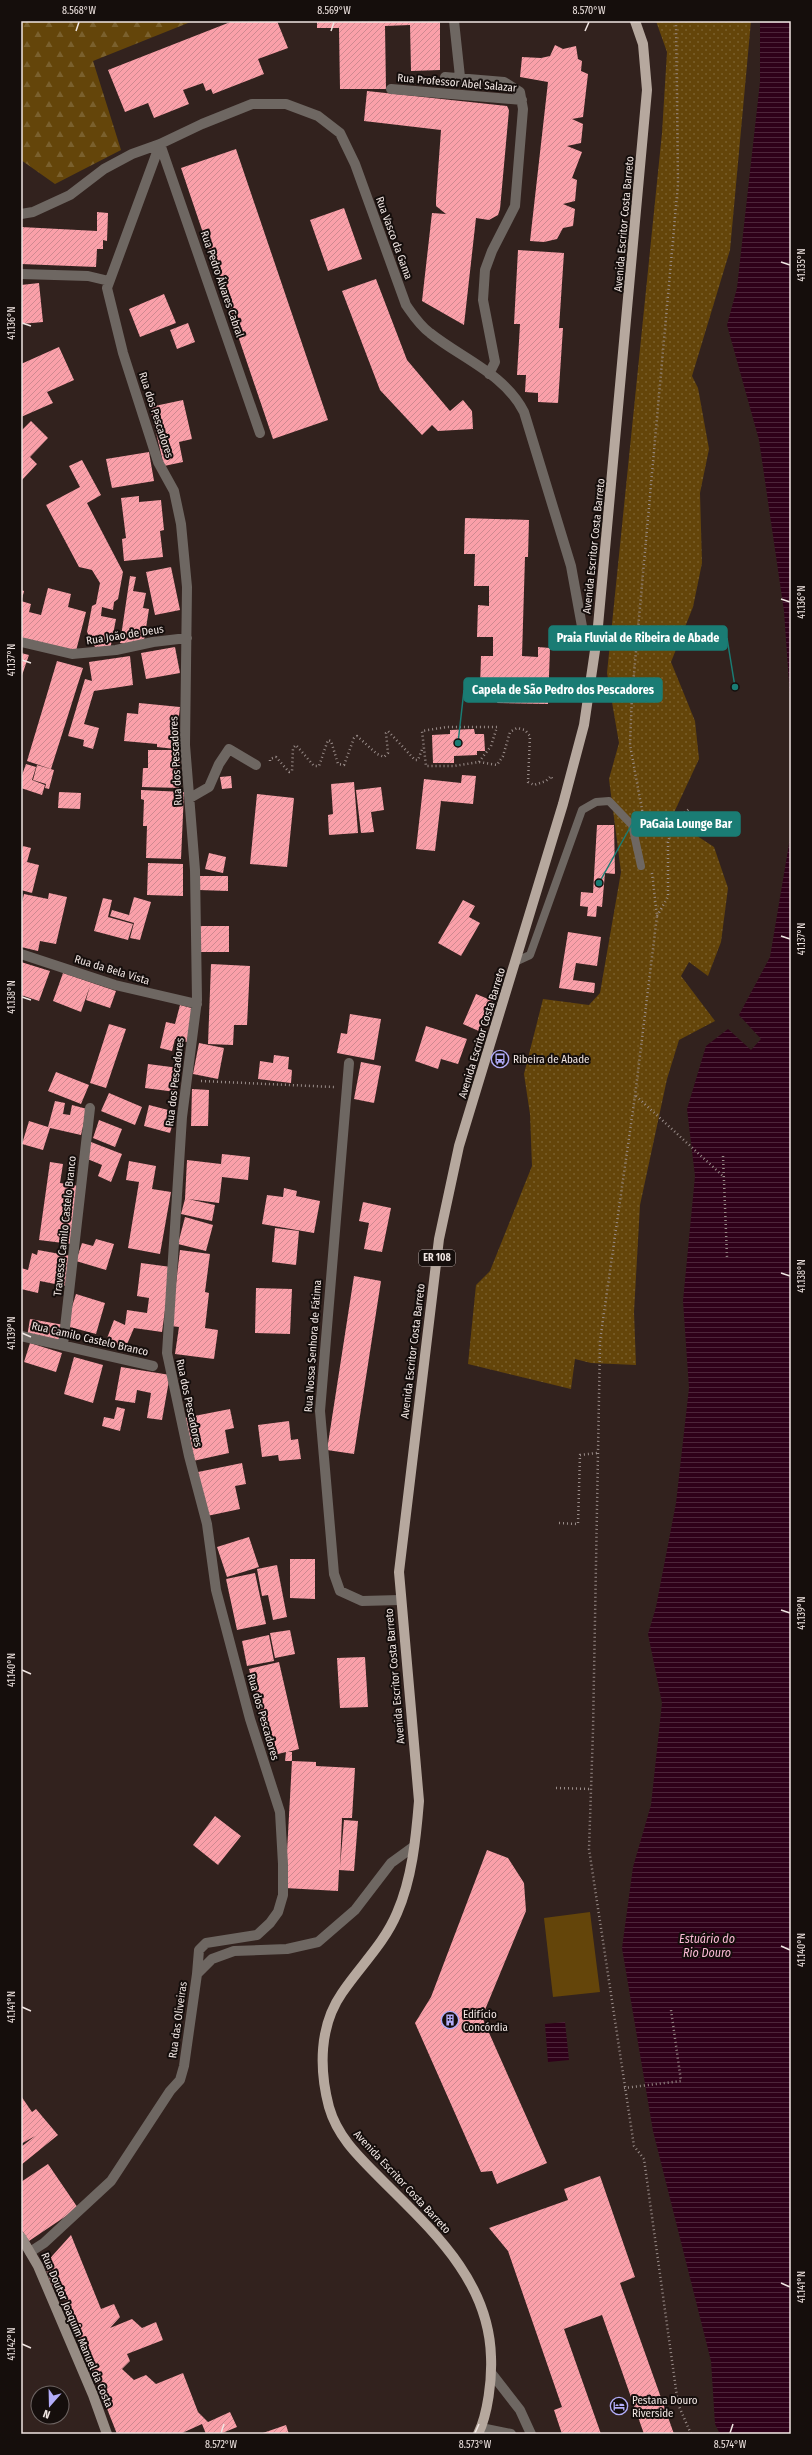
<svg xmlns="http://www.w3.org/2000/svg" width="812" height="2455" font-family="'Fira Sans Condensed',sans-serif">
	<style>
		.green { fill: #64450a }
		.forest { fill: url(#forest-firs) }
		.park { fill: url(#park-dots) }
		.water { fill: url(#water-rules) }
		.building { fill: url(#building-hatch) }
		.lines { fill: none; stroke-linecap: round; stroke-linejoin: round }
		.path { stroke: #9a8d8a; stroke-width: 2.5; stroke-dasharray: 1 3; stroke-linecap: butt }
		.lane { stroke: #6e6762; stroke-width: 8 }
		.street { stroke: #6e6762; stroke-width: 10 }
		.secondary { stroke: #978c84; stroke-width: 10 }
		.primary { stroke: #b6a89e; stroke-width: 10 }
		.ticks { fill: none; stroke: #f0e5e2; stroke-width: 1.5 }
		.labels { text-anchor: middle; dominant-baseline: central; stroke-width: 4; stroke-linejoin: round; paint-order: stroke }
		.shield { fill: #150e0c; stroke: #aea4a2; stroke-width: 1 }
		.shield-label { font-size: 10px; font-weight: bold; fill: #f0e5e2 }
		.street-label { font-size: 11px; fill: #f0e5e2; stroke: #150e0c }
		.poi-label { font-size: 11px; fill: #f0e5e2; stroke: #150e0c; text-anchor: start }
		.water-label { font-size: 12px; font-style: italic; fill: #fcbbd6; stroke: #150e0c }
		.leader { fill: none; stroke: #1a7c74; stroke-width: 1.5 }
		.callout-dot { fill: #1a7c74; stroke: #150e0c; stroke-width: 1.5 }
		.callout { fill: #1a7c74; stroke: #1a7c74; stroke-width: 1.5 }
		.callout-label { font-size: 12px; text-anchor: middle; font-weight: bold; fill: #fff }
		.neatline { fill: none; stroke: #f0e5e2; stroke-width: 1.5 }
		.ticks-label { font-size: 10px; text-anchor: middle; fill: #f0e5e2 }
	</style>
	<defs>
		<pattern id="forest-firs" width="22" height="20" patternUnits="userSpaceOnUse"><rect width="22" height="20" fill="#64450a"/><path d="M5 1l3.5 6h-7zM16 11l3.5 6h-7z" fill="#7a602d"/></pattern>
		<pattern id="park-dots" width="8" height="8" patternUnits="userSpaceOnUse"><rect width="8" height="8" fill="#64450a"/><path d="M2 2h.1M6 6h.1" fill="none" stroke="#7a602d" stroke-width="1.8" stroke-linecap="round"/></pattern>
		<pattern id="water-rules" width="6" height="5" patternUnits="userSpaceOnUse"><rect width="6" height="5" fill="#2f0019"/><path d="M0 2.5h6" fill="none" stroke="#4d253a"/></pattern>
		<pattern id="building-hatch" width="6" height="6" patternUnits="userSpaceOnUse"><rect width="6" height="6" fill="#faa0a9"/><path d="M-1 1l2-2M0 6l6-6M5 7l2-2" fill="none" stroke="#ce8990"/></pattern>
	</defs>
	<rect width="100%" height="100%" fill="#32221e"/>
	<path class="green" d="M590 1912 600 1992 553 1997 544 1918Z"/>
	<path class="forest" d="M21 21H193L93 61 121 150 55 184 21 160Z"/>
	<path class="park" d="M656 21H751L730 250 692 376 698 388 709 449 700 493 702 563 693 607 671 662 695 721 699 759 671 819 714 847 728 888 721 942 708 976 689 962 681 976 715 1021 679 1040 667 1079 640 1205 634 1312 636 1365 591 1363 575 1359 571 1389 468 1364 476 1285 490 1271 532 1166 530 1114 524 1074 543 999 589 1005 600 993 621 872 609 779 619 743 607 673 662 133 667 52Z"/>
	<path class="water" d="M760 21H791V712L784 611 759 440 727 325 737 288 760 82Z
		M791 832V2434H720L715 2424 711 2361 653 2131 622 1948 633 1867 651 1805 662 1703 648 1634 656 1607 676 1503 689 1388 683 1301 695 1176 687 1109 706 1046 728 1029 751 1050 761 1039 739 1015 770 957Z
		M565 2022 569 2060 548 2062 545 2024Z"/>
	<path class="building" d="M233 21H277L288 48 258 59 264 74 213 94 211 89 206 91 203 83 183 90 189 104 154 118 148 103 125 112 108 70Z
		M317 21H440V70L411 71 410 25 385 26 386 89H340L339 28H317Z
		M555 45 563 49 576 46 578 59 582 61 581 71 588 74 583 117 572 119 583 124 581 143 567 146 582 152 572 178 577 180 575 201 563 204 575 209 573 226 563 228 557 239 544 242 530 241 548 82 520 77 522 57 541 58 550 56Z
		M367 91 507 106 509 110 500 209 498 215 489 220 476 218 464 325 422 301 432 213 446 214 436 206V199L441 130 364 121Z
		M236 149 328 420 273 439 181 168Z
		M344 208 362 259 328 271 310 220Z
		M97 212 108 213 107 241 103 240V249H97L96 267 21 264V227L97 231Z
		M518 250 564 253 559 328H563L558 403 538 402V393L525 392 526 375H517L520 324H514Z
		M376 279 407 360 450 411 463 400 472 411 473 429 438 431 432 425 422 435 380 390 342 291Z
		M39 283 43 322 21 324V285Z
		M164 294 176 323 140 337 129 309Z
		M188 323 195 342 177 349 170 330Z
		M59 347 74 380 47 392 53 403 21 417V364Z
		M183 400 192 439 179 442 183 462 164 466 150 407Z
		M31 421 48 438 30 457 37 464 21 481V431Z
		M149 452 154 481 112 488 106 459Z
		M82 460 101 495 87 503 123 572 118 599 114 602 113 610 102 607 101 616 116 619 110 650 95 647 87 632 92 606 96 604 100 583 92 570 79 567 46 505 80 487 69 466Z
		M139 496V502L161 500 164 530 160 531 163 557 124 561 122 539 126 538 121 498Z
		M465 518 529 520 528 557H525L522 656 538 657V647L550 648 548 704 497 703 498 688 480 687 481 656H493V637H477L478 605 489 606V586H474L475 554H464Z
		M171 567 180 610 155 615 146 572Z
		M130 576 136 577 133 591 146 593 143 608 149 609 143 647 120 643Z
		M48 588 71 594 68 607 86 612 76 651 21 638V601L31 604 29 612 41 615Z
		M21 590 24 591 22 599H21Z
		M175 647 180 673 146 679 141 653Z
		M21 653 29 655 21 678Z
		M130 656 133 685 94 691 84 724 99 728 93 749 83 746 84 740 68 736 85 679 92 681 89 662Z
		M57 661 83 668 51 769 27 761Z
		M139 703 180 707 175 749 157 747V744L124 741 127 713 138 714Z
		M474 729 475 734H484L485 751H477V755L454 756V763H433L432 735 450 734V730Z
		M148 750H180V788L142 787 143 768H148Z
		M26 764 36 767 32 780 45 785 42 795 21 788V778Z
		M37 765 54 770 49 789 45 788 46 784 33 780Z
		M462 775 476 776 473 804 441 801 435 851 416 849 424 779 461 783Z
		M231 776 232 788 222 789 220 777Z
		M354 782 358 833 329 835 328 815 333 814 331 784Z
		M381 787 384 810 371 812 374 832 361 833 356 790Z
		M141 790 184 792 181 859 146 858 147 826H143L144 800 141 799Z
		M59 792 81 793 80 809 58 808Z
		M257 794 294 798 287 867 250 864Z
		M597 825H614L615 874 605 873 602 907 597 906 596 917 587 916 588 907 580 906 581 892 593 893Z
		M23 846 31 848 27 862 39 865 32 893 21 890V856Z
		M209 853 226 857 223 873 205 869Z
		M148 863 183 864V896L147 895Z
		M199 876H228V891L199 890Z
		M49 893 67 897 56 944 40 941 38 951 21 947V906L24 894 48 899Z
		M134 897 151 902 140 940 130 938 134 923 110 916 112 910 129 915Z
		M103 898 112 900 108 917 133 924 128 940 94 931Z
		M463 900 475 906 469 917 480 923 461 956 438 943Z
		M199 926H229V952H199Z
		M568 932 601 937 597 966 576 963 573 980 595 983 594 993 559 988Z
		M21 962 50 971 39 1001 21 995Z
		M211 964 250 966 247 1025H234L233 1045 208 1044Z
		M63 973 116 991 110 1008 86 1000 90 986 81 1012 53 1001Z
		M476 994 493 1001 481 1032 463 1024Z
		M180 1005 195 1009 187 1042 175 1039 172 1051 160 1048 166 1022 175 1024Z
		M350 1014 381 1019 374 1060 337 1053 341 1033 347 1034Z
		M109 1024 126 1029 106 1088 90 1083Z
		M426 1026 467 1039 458 1064 441 1059 438 1069 415 1061Z
		M199 1043 224 1048 218 1079 193 1074Z
		M274 1055 289 1057 288 1069 292 1070 291 1083 258 1079 260 1061 273 1063Z
		M361 1062 381 1066 374 1103 354 1099Z
		M148 1064 179 1068 176 1092 145 1088Z
		M56 1072 89 1085 81 1104 48 1091Z
		M192 1089 209 1090 208 1126H191Z
		M109 1093 142 1107 135 1125 101 1111Z
		M55 1101 65 1103 63 1114 70 1115 72 1105 87 1109 81 1135 50 1128 43 1150 22 1144 29 1121 48 1127Z
		M149 1105 176 1112 170 1133 144 1126Z
		M99 1120 122 1129 115 1147 93 1138Z
		M91 1142 122 1154 111 1182 98 1176 102 1165 85 1158Z
		M222 1154 250 1157 248 1180 222 1177 219 1203 188 1199 215 1205 212 1221 181 1214 185 1199 187 1160 221 1164Z
		M129 1161 156 1166 152 1189 171 1192 160 1254 128 1248 139 1182 126 1180Z
		M50 1162 63 1164 60 1183 79 1186 71 1244 39 1240Z
		M284 1188 297 1191 296 1196 320 1201 314 1233 262 1224 267 1195 283 1197Z
		M363 1202 391 1208 382 1252 364 1249 369 1223 359 1221Z
		M185 1217 213 1225 206 1251 178 1244Z
		M275 1228 299 1231 296 1265 272 1262Z
		M96 1239 114 1244 106 1270 76 1261 82 1243 93 1246Z
		M38 1250 71 1256 65 1286 40 1281 38 1293 21 1289V1268L28 1270 32 1253 37 1255Z
		M180 1250 210 1254 205 1292 209 1293 205 1328 218 1330 214 1359 175 1354 179 1327 171 1326Z
		M141 1263 171 1267 162 1332 134 1328 125 1349 106 1341 114 1320 125 1325 127 1310 147 1313 149 1298 137 1296Z
		M354 1276 381 1281 354 1454 327 1450Z
		M256 1288 292 1289 290 1334 255 1333Z
		M76 1294 105 1303 96 1334 66 1326Z
		M30 1319 64 1325 61 1342 27 1337Z
		M30 1343 62 1353 56 1372 24 1362Z
		M74 1357 103 1365 93 1403 64 1394Z
		M121 1367 170 1375 162 1420 147 1418 151 1393 137 1390 135 1403 115 1400Z
		M117 1407 125 1409 120 1431 102 1426 104 1417 114 1419Z
		M230 1409 234 1428 225 1430 229 1453 193 1461 184 1418Z
		M289 1421 291 1440 298 1439 301 1459 279 1461 278 1455 262 1457 258 1425Z
		M242 1463 246 1484 235 1486 240 1509 207 1516 198 1472Z
		M249 1537 259 1567 227 1577 217 1547Z
		M290 1559H315V1599L290 1598Z
		M277 1565 287 1617 273 1620 268 1595 262 1596 257 1569Z
		M255 1573 266 1624 237 1630 226 1579Z
		M290 1630 295 1654 275 1658 270 1633Z
		M269 1635 274 1661 247 1666 242 1641Z
		M365 1657 368 1707 340 1708 337 1658Z
		M279 1662 299 1749 288 1752H292V1761H285L286 1752 270 1756 249 1669Z
		M292 1761 316 1762V1766L355 1768 352 1818H342L340 1867 344 1820 358 1821 354 1871 339 1870 338 1891 285 1888Z
		M215 1816 241 1836 218 1865 193 1845Z
		M487 1850 508 1858 524 1883 526 1911 482 2017 547 2163 497 2184 492 2171 481 2172 415 2023 431 1997Z
		M21 2096 32 2112 36 2109 58 2135 21 2165V2147L35 2136 21 2144Z
		M48 2164 78 2208 29 2241 21 2229V2182Z
		M600 2176 635 2277 620 2283 674 2434H644L602 2315 564 2329 601 2434H562L554 2410 562 2407 508 2251 489 2228 568 2200 564 2189Z
		M71 2235 101 2309 114 2304 120 2317 110 2328 132 2319 142 2328 156 2322 163 2340 127 2354 130 2361 122 2369 134 2380 146 2375 156 2384 183 2373 198 2412 208 2422 230 2412 237 2427 220 2434H206L202 2424 180 2434H117L62 2294 52 2285 44 2265Z
		M286 2425 289 2434H260Z"/>
	<g class="lines">
		<path class="path" d="M270 761V759L276 757 289 772 292 771 293 748 296 745 314 766H319L328 740 331 741 338 764 344 765 354 738 357 736 377 754 384 757 388 753 386 733 388 731 415 760H418L423 747
			M479 762 491 746 497 727H447L422 731 426 766H454L479 762 497 765 503 756 510 732 517 728 525 730 530 736 528 782 534 785 546 781 551 776 553 781
			M643 815 630 745 632 696 678 184 676 21
			M652 873 657 916 635 1096 600 1341 593 1731 589 1849 634 2146 644 2159 678 2404 691 2434
			M657 916 668 897V842L674 821 689 809
			M201 1081 334 1087
			M636 1096 724 1177
			M723 1156 727 1257
			M559 1523 578 1524 580 1455 597 1453
			M556 1788 591 1789
			M624 2088 681 2081 671 2010"/>
		<path class="lane" d="M517 961 530 955 582 810 596 802 609 801 632 825 641 866"/>
		<path class="street" d="M454 21 460 77
			M445 77 504 82 520 92 523 109 515 206 492 251 485 270 483 300 495 362 489 374
			M391 89 522 100
			M160 144 107 288 123 353 158 462 174 491 181 524 187 587 185 745 195 870 197 1000 182 1117 167 1353 189 1456 207 1524 216 1590 250 1719 280 1812 283 1864V1895L278 1912 270 1923 257 1935 206 1943 199 1950 197 1974
			M160 144 260 433
			M21 214 33 212 70 195 104 169 132 154 160 144 202 124 252 104H286L318 116 340 133 355 164 406 305C413 315 420 326 430 333 461 358 505 374 524 412L571 566 583 632 597 637
			M21 274 88 276 109 281
			M21 642 72 654 116 650 153 642 187 638
			M190 798 209 787 219 764 229 749 256 765
			M21 954 115 985 197 1004
			M349 1063 320 1411 334 1574 340 1591 362 1601 400 1600
			M21 1336 153 1366
			M63 1345 90 1108
			M30 2252 44 2243 111 2181 170 2091 180 2080 184 2066 197 1974 212 1959 234 1951 287 1949 318 1942 355 1910 391 1863 413 1847
			M492 2374 520 2410 531 2434
			M481 2428 511 2434"/>
		<path class="secondary" d="M21 2237 38 2266 93 2395 107 2434"/>
		<path class="primary" d="M478 2434C488 2414 492 2379 491 2357 489 2277 427 2226 376 2174 356 2154 337 2135 329 2107 319 2069 319 2026 342 1993 360 1966 384 1944 397 1913 412 1879 416 1838 419 1801L399 1572 439 1239 459 1146 563 804 584 725 597 637 647 90 643 44 635 21"/>
	</g>
	<path class="ticks" d="M76 31 79 22M331 31 334 22M585 31 589 22M781 262 790 265M22 323 31 326M781 599 790 602M22 660 31 663M781 936 790 939M22 997 31 1000M781 1273 790 1276M22 1333 31 1337M781 1610 790 1613M22 1670 31 1674M781 1946 790 1950M22 2007 31 2011M781 2283 790 2287M22 2344 31 2348M221 2433 224 2424M475 2433 479 2424M730 2433 733 2424"/>
	<defs>
		<symbol id="bus-ring" viewBox="-11 -11 22 22"><circle r="9.5" fill="#150e0c" stroke="#b3adf9" stroke-width="1.5"/><path d="M-5-6H5V4H4V6H2V4H-2V6H-4V4H-5ZM-3.5-4V0h7V-4ZM-3.5 1.2v1.5H-2V1.2ZM2 1.2v1.5H3.5V1.2Z" fill="#b3adf9"/></symbol>
		<symbol id="building-ring" viewBox="-11 -11 22 22"><circle r="9.5" fill="#150e0c" stroke="#b3adf9" stroke-width="1.5"/><path d="M-4-6H4V6H1V3H-1V6H-4ZM-2.5-4.3h1.7v1.8h-1.7ZM.8-4.3h1.7v1.8H.8ZM-2.5-1h1.7V.8h-1.7ZM.8-1h1.7V.8H.8Z" fill="#b3adf9"/></symbol>
		<symbol id="hotel-ring" viewBox="-11 -11 22 22"><circle r="9.5" fill="#150e0c" stroke="#b3adf9" stroke-width="1.5"/><path d="M-6-4.5h1.5V1H6V5H4.5V3h-9V5H-6ZM-4 0a1.8 1.8 0 1 1 3.6 0ZM.5 0V-2.5h3Q6-2.5 6 0Z" fill="#b3adf9"/></symbol>
	</defs>
	<g fill-rule="evenodd">
		<use href="#bus-ring" x="490" y="1049" width="20" height="20"/>
		<use href="#building-ring" x="440" y="2010" width="20" height="20"/>
		<use href="#hotel-ring" x="609" y="2396" width="20" height="20"/>
	</g>
	<g class="labels">
		<rect class="shield" x="419" y="1250" width="36" height="16" rx="3"/>
		<g class="shield-label">
			<text x="437" y="1258">ER 108</text>
		</g>
		<g class="street-label">
			<text transform="translate(457 83) rotate(5)">Rua Professor Abel Salazar</text>
			<text transform="translate(624 224) rotate(-85)">Avenida Escritor Costa Barreto</text>
			<text transform="translate(394 238) rotate(70)">Rua Vasco da Gama</text>
			<text transform="translate(222 284) rotate(71)">Rua Pedro Álvares Cabral</text>
			<text transform="translate(156 415) rotate(72)">Rua dos Pescadores</text>
			<text transform="translate(594 546) rotate(-84)">Avenida Escritor Costa Barreto</text>
			<text transform="translate(125 635) rotate(-9)">Rua João de Deus</text>
			<text transform="translate(176 761) rotate(-93)">Rua dos Pescadores</text>
			<text transform="translate(112 970) rotate(17)">Rua da Bela Vista</text>
			<text transform="translate(482 1033) rotate(-73)">Avenida Escritor Costa Barreto</text>
			<text transform="translate(175 1082) rotate(-83)">Rua dos Pescadores</text>
			<text transform="translate(65 1226) rotate(-84)">Travessa Camilo Castelo Branco</text>
			<text transform="translate(90 1339) rotate(13)">Rua Camilo Castelo Branco</text>
			<text transform="translate(313 1346) rotate(-86)">Rua Nossa Senhora de Fátima</text>
			<text transform="translate(413 1351) rotate(-83)">Avenida Escritor Costa Barreto</text>
			<text transform="translate(189 1403) rotate(78)">Rua dos Pescadores</text>
			<text transform="translate(395 1676) rotate(-95)">Avenida Escritor Costa Barreto</text>
			<text transform="translate(263 1717) rotate(74)">Rua dos Pescadores</text>
			<text transform="translate(178 2020) rotate(-82)">Rua das Oliveiras</text>
			<text transform="translate(402 2182) rotate(47)">Avenida Escritor Costa Barreto</text>
			<text transform="translate(77 2330) rotate(67)">Rua Doutor Joaquim Manuel da Costa</text>
		</g>
		<g class="poi-label">
			<text x="513" y="1059">Ribeira de Abade</text>
			<text x="463" y="2014">Edifício<tspan x="463" dy="13">Concórdia</tspan></text>
			<text x="632" y="2400">Pestana Douro<tspan x="632" dy="13">Riverside</tspan></text>
		</g>
		<g class="water-label">
			<text x="707" y="1939">Estuário do<tspan x="707" dy="14">Rio Douro</tspan></text>
		</g>
	</g>
	<path class="leader" d="M735 687L727 638M458 743L464 690M599 883L632 824"/>
	<g class="callout-dot">
		<circle cx="735" cy="687" r="4"/>
		<circle cx="458" cy="743" r="4"/>
		<circle cx="599" cy="883" r="4"/>
	</g>
	<g class="callout">
		<rect x="549" y="626" width="178" height="24" rx="4"/>
		<rect x="464" y="678" width="198" height="24" rx="4"/>
		<rect x="632" y="812" width="108" height="24" rx="4"/>
	</g>
	<g class="callout-label">
		<text x="638" y="642">Praia Fluvial de Ribeira de Abade</text>
		<text x="563" y="694">Capela de São Pedro dos Pescadores</text>
		<text x="686" y="828">PaGaia Lounge Bar</text>
	</g>
	<rect width="812" height="2455" fill="none" stroke="#150e0c" stroke-width="44"/>
	<g transform="translate(50 2405) rotate(200)"><circle r="19" fill="#150e0c" stroke="#6d6462"/>
	<path d="M0-3L7 15L0 10L-7 15Z" fill="#b3adf9"/>
	<text y="-6" font-size="11" font-weight="bold" text-anchor="middle" fill="#f0e5e2">N</text>
	</g>
	<rect x="22" y="22" width="768" height="2411" class="neatline"/>
	<g class="ticks-label">
		<text x="79" y="14">8.568°W</text>
		<text x="334" y="14">8.569°W</text>
		<text x="589" y="14">8.570°W</text>
		<text transform="translate(801 265) rotate(-90)" y="4">41.135°N</text>
		<text transform="translate(11 323) rotate(-90)" y="4">41.136°N</text>
		<text transform="translate(801 602) rotate(-90)" y="4">41.136°N</text>
		<text transform="translate(11 660) rotate(-90)" y="4">41.137°N</text>
		<text transform="translate(801 939) rotate(-90)" y="4">41.137°N</text>
		<text transform="translate(11 997) rotate(-90)" y="4">41.138°N</text>
		<text transform="translate(801 1276) rotate(-90)" y="4">41.138°N</text>
		<text transform="translate(11 1333) rotate(-90)" y="4">41.139°N</text>
		<text transform="translate(801 1613) rotate(-90)" y="4">41.139°N</text>
		<text transform="translate(11 1670) rotate(-90)" y="4">41.140°N</text>
		<text transform="translate(801 1950) rotate(-90)" y="4">41.140°N</text>
		<text transform="translate(11 2007) rotate(-90)" y="4">41.141°N</text>
		<text transform="translate(801 2287) rotate(-90)" y="4">41.141°N</text>
		<text transform="translate(11 2344) rotate(-90)" y="4">41.142°N</text>
		<text x="221" y="2448">8.572°W</text>
		<text x="475" y="2448">8.573°W</text>
		<text x="730" y="2448">8.574°W</text>
	</g>
</svg>
